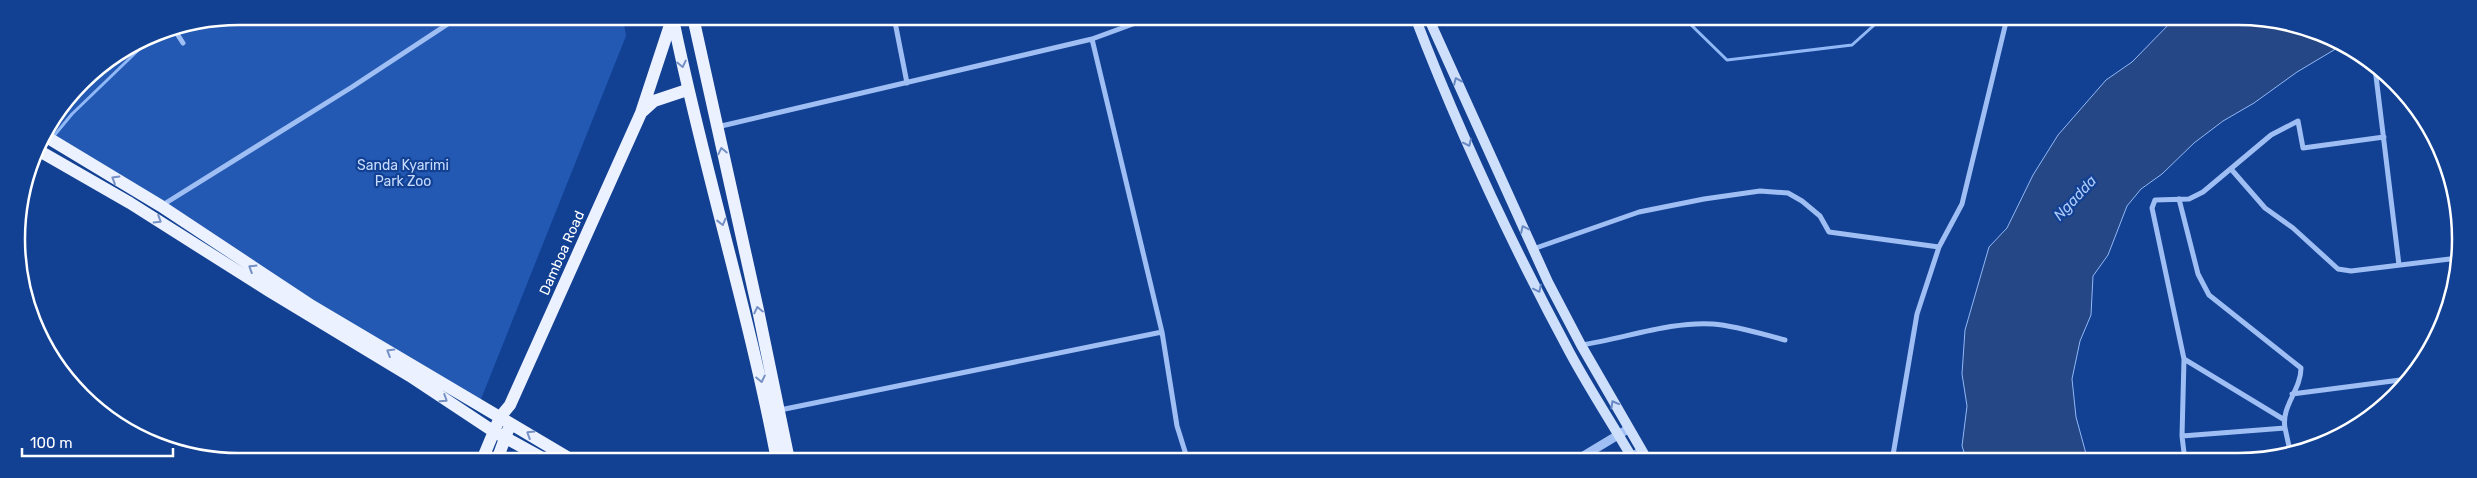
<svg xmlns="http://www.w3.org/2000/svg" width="2477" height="478" font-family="Rubik,sans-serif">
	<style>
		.green { fill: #2359b2 }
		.water { fill: #254785; stroke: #91b8f6 }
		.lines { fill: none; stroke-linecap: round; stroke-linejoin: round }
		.stream { stroke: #91b8f6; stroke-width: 3 }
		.minor { stroke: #9fbef3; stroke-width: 5 }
		.tertiary { stroke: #9fbef3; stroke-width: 9 }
		.secondary { stroke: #cedffc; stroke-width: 10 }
		.primary { stroke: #ebf1ff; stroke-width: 12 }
		.oneway { stroke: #7490c4 }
		.oneway2 { stroke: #6788c2 }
		.labels { text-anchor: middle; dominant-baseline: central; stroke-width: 4.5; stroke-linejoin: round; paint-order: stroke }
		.park-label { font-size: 14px; fill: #c6dbfd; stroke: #124093 }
		.street-label { font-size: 14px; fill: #fff; stroke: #124093 }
		.water-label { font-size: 15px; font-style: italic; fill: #abc9fa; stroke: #124093 }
		.rim { fill: none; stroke: #fff; stroke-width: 2.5 }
	</style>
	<rect width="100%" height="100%" fill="#124093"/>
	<path class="green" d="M239 16 623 17 626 36 479 404 47 134 82 81 154 33Z"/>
	<path class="water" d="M2175 18H2267L2344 44 2297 72 2254 103 2223 121 2194 143 2162 174 2141 189 2127 206 2108 255 2093 276 2091 315 2080 341 2072 379 2076 417 2088 461H1967L1962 446 1967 406 1962 374 1965 330 1989 247 2007 228 2033 175 2058 135 2106 80 2132 62Z"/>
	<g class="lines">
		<path class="stream" d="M1684 18 1727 60 1852 45 1882 18
			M53 137 72 114 157 32
			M31 165 40 154"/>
		<path class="minor" d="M894 17 907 83
			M174 29 183 43
			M1092 39 1162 332 1177 426 1188 461
			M2375 68 2399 265
			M717 127 1092 39 1152 17
			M2231 169 2265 208 2293 228 2338 269 2351 271 2458 258
			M2179 199 2198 274 2209 295 2301 368C2301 390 2281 406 2285 428
			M161 206 352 87 460 16
			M1533 249 1639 212 1704 199 1760 191 1788 193 1802 201 1820 216 1829 232 1939 247
			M1581 345C1623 339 1671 321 1713 324 1737 326 1762 334 1785 340
			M2184 359 2283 419
			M2292 394 2408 379
			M780 410 1162 332
			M2182 436 2285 428 2290 451
			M1892 461 1917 314 1939 247 1962 204 2007 18
			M2185 461 2182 436 2184 359 2152 208 2155 200 2189 199 2203 192 2271 135 2298 121 2303 148 2384 137"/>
		<path class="tertiary" d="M1575 461 1628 429
			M1623 461 1642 451"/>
		<path class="secondary" d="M1415 17C1459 132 1512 245 1570 353 1590 390 1613 425 1634 461
			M1428 17 1548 282 1581 345 1648 461"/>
		<path class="primary" d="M693 17 758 310 789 460
			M673 19C703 167 749 312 777 460
			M643 111 654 101 687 90
			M45 136 161 206 312 306 572 460
			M36 149 130 203 269 291 410 376 493 431 546 460
			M482 460 500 417 510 405 641 113 672 19
			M497 460 508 430"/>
	</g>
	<defs><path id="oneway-chevron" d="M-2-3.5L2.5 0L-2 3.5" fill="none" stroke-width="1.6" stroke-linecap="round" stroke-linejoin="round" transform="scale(1.25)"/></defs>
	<g class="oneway">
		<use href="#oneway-chevron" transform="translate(682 64) rotate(78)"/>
		<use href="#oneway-chevron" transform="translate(722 151) rotate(-102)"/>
		<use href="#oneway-chevron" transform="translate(115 179) rotate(-149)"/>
		<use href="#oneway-chevron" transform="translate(158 220) rotate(32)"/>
		<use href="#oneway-chevron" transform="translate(722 222) rotate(76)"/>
		<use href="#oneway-chevron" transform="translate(252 268) rotate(-148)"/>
		<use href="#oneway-chevron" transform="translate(758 310) rotate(-103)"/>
		<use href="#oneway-chevron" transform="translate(390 352) rotate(-149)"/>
		<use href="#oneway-chevron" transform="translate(761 379) rotate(78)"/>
		<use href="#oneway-chevron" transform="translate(444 399) rotate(33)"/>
		<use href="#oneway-chevron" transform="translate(530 434) rotate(-148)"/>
	</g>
	<g class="oneway2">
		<use href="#oneway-chevron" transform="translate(1457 81) rotate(-114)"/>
		<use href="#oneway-chevron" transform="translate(1468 143) rotate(65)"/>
		<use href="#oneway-chevron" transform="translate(1524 229) rotate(-115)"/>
		<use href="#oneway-chevron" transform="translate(1538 289) rotate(64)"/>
		<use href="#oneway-chevron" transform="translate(1614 404) rotate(-119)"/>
	</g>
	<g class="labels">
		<g class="park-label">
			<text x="403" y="165">Sanda Kyarimi<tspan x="403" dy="16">Park Zoo</tspan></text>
		</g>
		<g class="street-label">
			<text transform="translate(562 253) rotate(-66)">Damboa Road</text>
		</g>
		<g class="water-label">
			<text transform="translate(2075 198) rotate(-47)">Ngadda</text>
		</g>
	</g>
	<path d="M0 0H2477V478H0ZM239 25H2238A214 214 0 0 1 2452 239V239A214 214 0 0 1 2238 453H239A214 214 0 0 1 25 239V239A214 214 0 0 1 239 25Z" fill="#124093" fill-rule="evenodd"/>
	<path class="rim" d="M239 25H2238A214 214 0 0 1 2452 239V239A214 214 0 0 1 2238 453H239A214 214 0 0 1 25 239V239A214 214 0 0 1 239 25Z"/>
	<path d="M22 448v8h151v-8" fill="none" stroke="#ffffff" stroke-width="2.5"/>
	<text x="30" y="448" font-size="15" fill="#ffffff" stroke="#124093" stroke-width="4" paint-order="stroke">100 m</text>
</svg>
